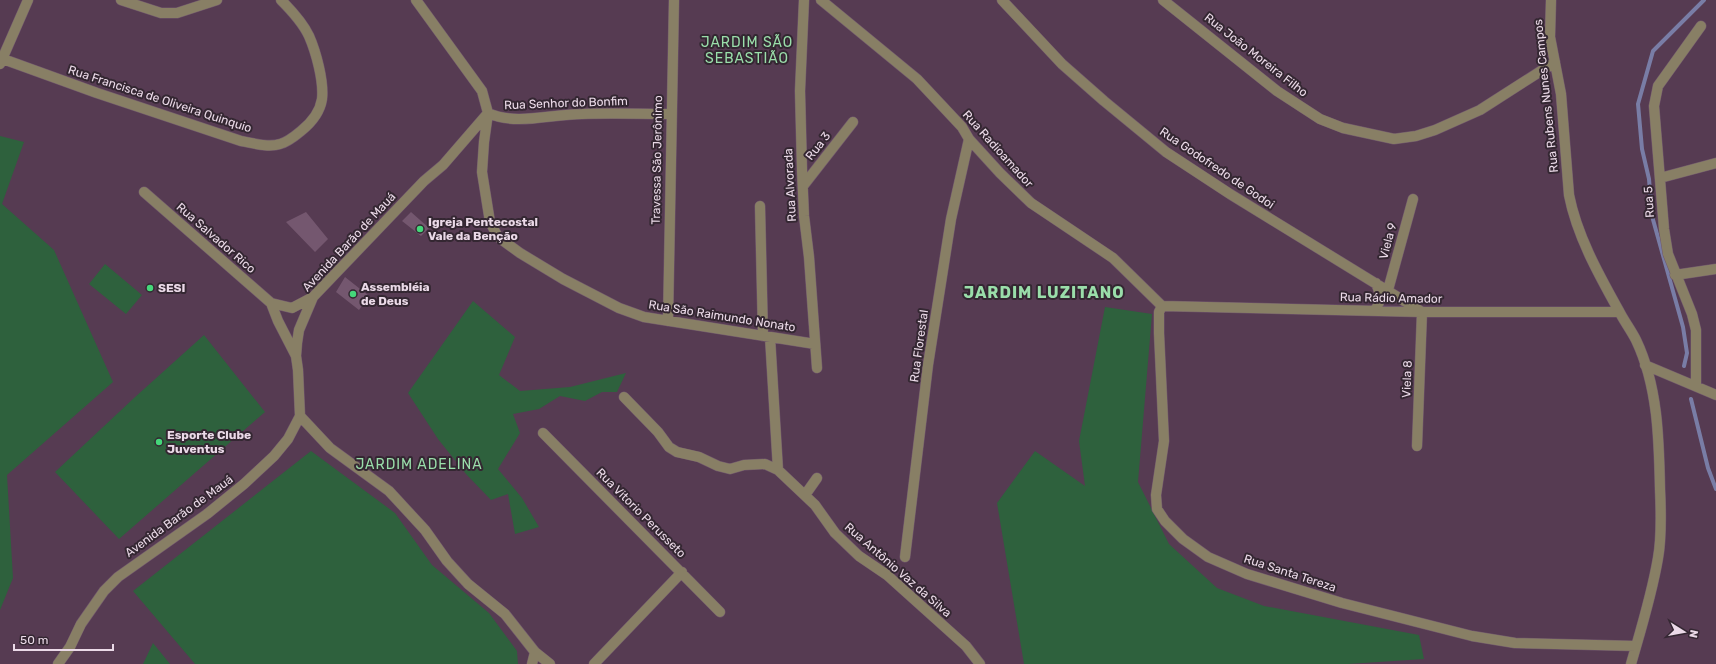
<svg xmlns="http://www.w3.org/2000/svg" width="1716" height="664" font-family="Rubik,sans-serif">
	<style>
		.green { fill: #2e613d }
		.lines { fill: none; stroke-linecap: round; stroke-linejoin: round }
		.stream { stroke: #797da6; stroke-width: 4 }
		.building { fill: #74576f }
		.minor-casing { stroke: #71586d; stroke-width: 11 }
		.minor { stroke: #887f65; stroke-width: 10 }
		.poi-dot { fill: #45d77a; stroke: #342732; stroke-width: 1.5 }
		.labels { text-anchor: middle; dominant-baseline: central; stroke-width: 4; stroke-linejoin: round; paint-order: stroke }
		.street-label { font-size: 12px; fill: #ebdae8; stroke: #342732 }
		.poi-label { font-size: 12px; font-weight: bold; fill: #ebdae8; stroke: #342732; text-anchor: start }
		.quarter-label { font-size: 14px; letter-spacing: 1px; fill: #9adeaa; stroke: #342732 }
		.district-label { font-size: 16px; font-weight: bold; letter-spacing: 1px; fill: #9adeaa; stroke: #342732 }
	</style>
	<rect width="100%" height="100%" fill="#563b52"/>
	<path class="green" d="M0 136 24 142 2 204 54 250 113 382 7 475 13 578 0 610Z
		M105 264 142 295 126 314 89 284Z
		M473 301 515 337 499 375 520 391 570 387 626 373 617 392H602L585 401 560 396 539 409 513 414 520 433 498 469 522 498 539 527 515 534 508 494 491 500 466 474 438 439 408 393Z
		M1105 307 1152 314 1138 482 1169 544 1217 588 1264 606 1419 635 1424 659 1348 664H1024L997 503 1035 451 1085 486 1079 441Z
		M204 335 265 412 119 539 55 472 134 398Z
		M311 451 395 513 432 565 489 613 517 651 518 664H195L133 591Z
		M153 643 170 664H143Z"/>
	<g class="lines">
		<path class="stream" d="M1684 366 1687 353 1683 327 1652 216 1649 179 1642 149 1638 104 1653 51 1704 0
			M1691 399 1708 468 1716 489"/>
	</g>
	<path class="building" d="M306 212 328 239 315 252 286 222Z
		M411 212 429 228 421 236 402 221Z
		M345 277 369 296 359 310 336 292Z"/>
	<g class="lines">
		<defs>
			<path id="minor" d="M121 0 161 13H177L217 0
				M804 0 800 91 802 170 804 216 809 257 817 368
				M821 0 917 79 962 127 969 139 1000 173 1031 203 1113 258 1162 306
				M1002 0 1062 64 1104 101 1166 152 1230 194 1422 312 1417 446
				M1163 0 1277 91 1320 119 1343 128 1394 139 1416 136 1435 130 1480 110 1555 62
				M1551 0 1550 37 1561 94 1569 195C1577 236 1599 275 1619 311 1624 321 1631 330 1636 340 1658 386 1659 439 1660 489 1661 511 1662 536 1658 558 1652 594 1641 629 1631 664
				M3 59 97 93 241 141C253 143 268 148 280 144 288 142 295 136 301 131 311 123 320 112 322 99 324 81 316 52 309 36 303 23 291 10 281 0
				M0 64 28 0
				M671 114C641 114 611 113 582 114 550 114 517 126 488 113L484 142 482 172 490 222 498 237 520 253 563 279 619 308 644 317 815 344
				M1660 178 1716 163
				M803 186 853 122
				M144 192 271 303 292 308 313 297
				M760 206 763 336
				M1675 275 1716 269
				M1388 290 1413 199
				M271 303 278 321 296 356
				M1162 306 1159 312V333L1164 441 1156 495 1157 509 1165 521 1183 539 1208 557 1247 574 1342 603 1472 636 1515 643 1636 646
				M1162 306 1422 312H1619
				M1375 311C1382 298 1381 296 1376 283
				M668 321 674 0
				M770 337 778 470
				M1645 365 1716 395
				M1696 386V330L1692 314 1668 254 1664 229 1654 106 1658 86 1701 26
				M624 397 658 432 669 447 677 452 699 457 718 466 730 469 744 465 765 464 778 470 815 505 835 533 859 556 887 575 966 646 980 664
				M300 416 330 448 389 491 425 530 447 561 468 584 505 614 535 652 550 664
				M543 433 720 612
				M805 495 817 478
				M905 557 928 365 951 219 969 139
				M58 664 70 647 81 624 104 591 118 577 207 514 244 484 274 456 288 439 300 416 298 370 296 356 297 343 299 330 313 297 424 181 443 165 488 113 482 91 416 0
				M532 664 535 652
				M594 664 682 572"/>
		</defs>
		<use href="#minor" class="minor-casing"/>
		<use href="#minor" class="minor"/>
	</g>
	<g class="poi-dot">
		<circle cx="420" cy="229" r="4"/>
		<circle cx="150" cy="288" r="4"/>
		<circle cx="353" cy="294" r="4"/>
		<circle cx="159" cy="442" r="4"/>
	</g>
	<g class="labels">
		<g class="street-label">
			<text transform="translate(1256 55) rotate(38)">Rua João Moreira Filho</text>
			<text transform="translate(1546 96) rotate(-96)">Rua Rubens Nunes Campos</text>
			<text transform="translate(160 99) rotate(18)">Rua Francisca de Oliveira Quinquio</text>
			<text transform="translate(566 103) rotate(-2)">Rua Senhor do Bonfim</text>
			<text transform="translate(818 146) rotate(-52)">Rua 3</text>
			<text transform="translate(998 149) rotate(48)">Rua Radioamador</text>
			<text transform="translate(657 160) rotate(-89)">Travessa São Jerônimo</text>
			<text transform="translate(1217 168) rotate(34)">Rua Godofredo de Godoi</text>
			<text transform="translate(790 185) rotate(-93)">Rua Alvorada</text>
			<text transform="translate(1649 202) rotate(-94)">Rua 5</text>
			<text transform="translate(216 238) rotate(41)">Rua Salvador Rico</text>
			<text transform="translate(1388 241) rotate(-75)">Viela 9</text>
			<text transform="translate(349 242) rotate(-47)">Avenida Barão de Mauá</text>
			<text transform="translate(1391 298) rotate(1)">Rua Rádio Amador</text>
			<text transform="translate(722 316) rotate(9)">Rua São Raimundo Nonato</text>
			<text transform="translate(919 346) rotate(-82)">Rua Florestal</text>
			<text transform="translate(1407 379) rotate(-88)">Viela 8</text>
			<text transform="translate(641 513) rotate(45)">Rua Vitorio Perusseto</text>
			<text transform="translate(179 516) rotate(-36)">Avenida Barão de Mauá</text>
			<text transform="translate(898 570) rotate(41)">Rua Antônio Vaz da Silva</text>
			<text transform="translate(1290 573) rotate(18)">Rua Santa Tereza</text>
		</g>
		<g class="poi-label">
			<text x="428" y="222">Igreja Pentecostal<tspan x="428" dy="14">Vale da Benção</tspan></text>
			<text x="361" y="287">Assembléia<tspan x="361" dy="14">de Deus</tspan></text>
			<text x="158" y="288">SESI</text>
			<text x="167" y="435">Esporte Clube<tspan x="167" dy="14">Juventus</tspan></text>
		</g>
		<g class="quarter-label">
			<text x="747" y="42">JARDIM SÃO<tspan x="747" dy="16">SEBASTIÃO</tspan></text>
			<text x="419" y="464">JARDIM ADELINA</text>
		</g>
		<g class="district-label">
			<text x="1044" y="292">JARDIM LUZITANO</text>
		</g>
	</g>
	<g transform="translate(1684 632) rotate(101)" stroke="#342732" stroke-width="3" paint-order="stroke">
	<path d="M0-3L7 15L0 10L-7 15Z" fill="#ebdae8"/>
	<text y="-6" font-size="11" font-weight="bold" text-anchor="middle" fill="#ebdae8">N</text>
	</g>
	<path d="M14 644v6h99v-6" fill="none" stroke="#ebdae8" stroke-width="2"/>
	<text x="20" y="644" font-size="12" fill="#ebdae8" stroke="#342732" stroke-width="3" paint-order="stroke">50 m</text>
</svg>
